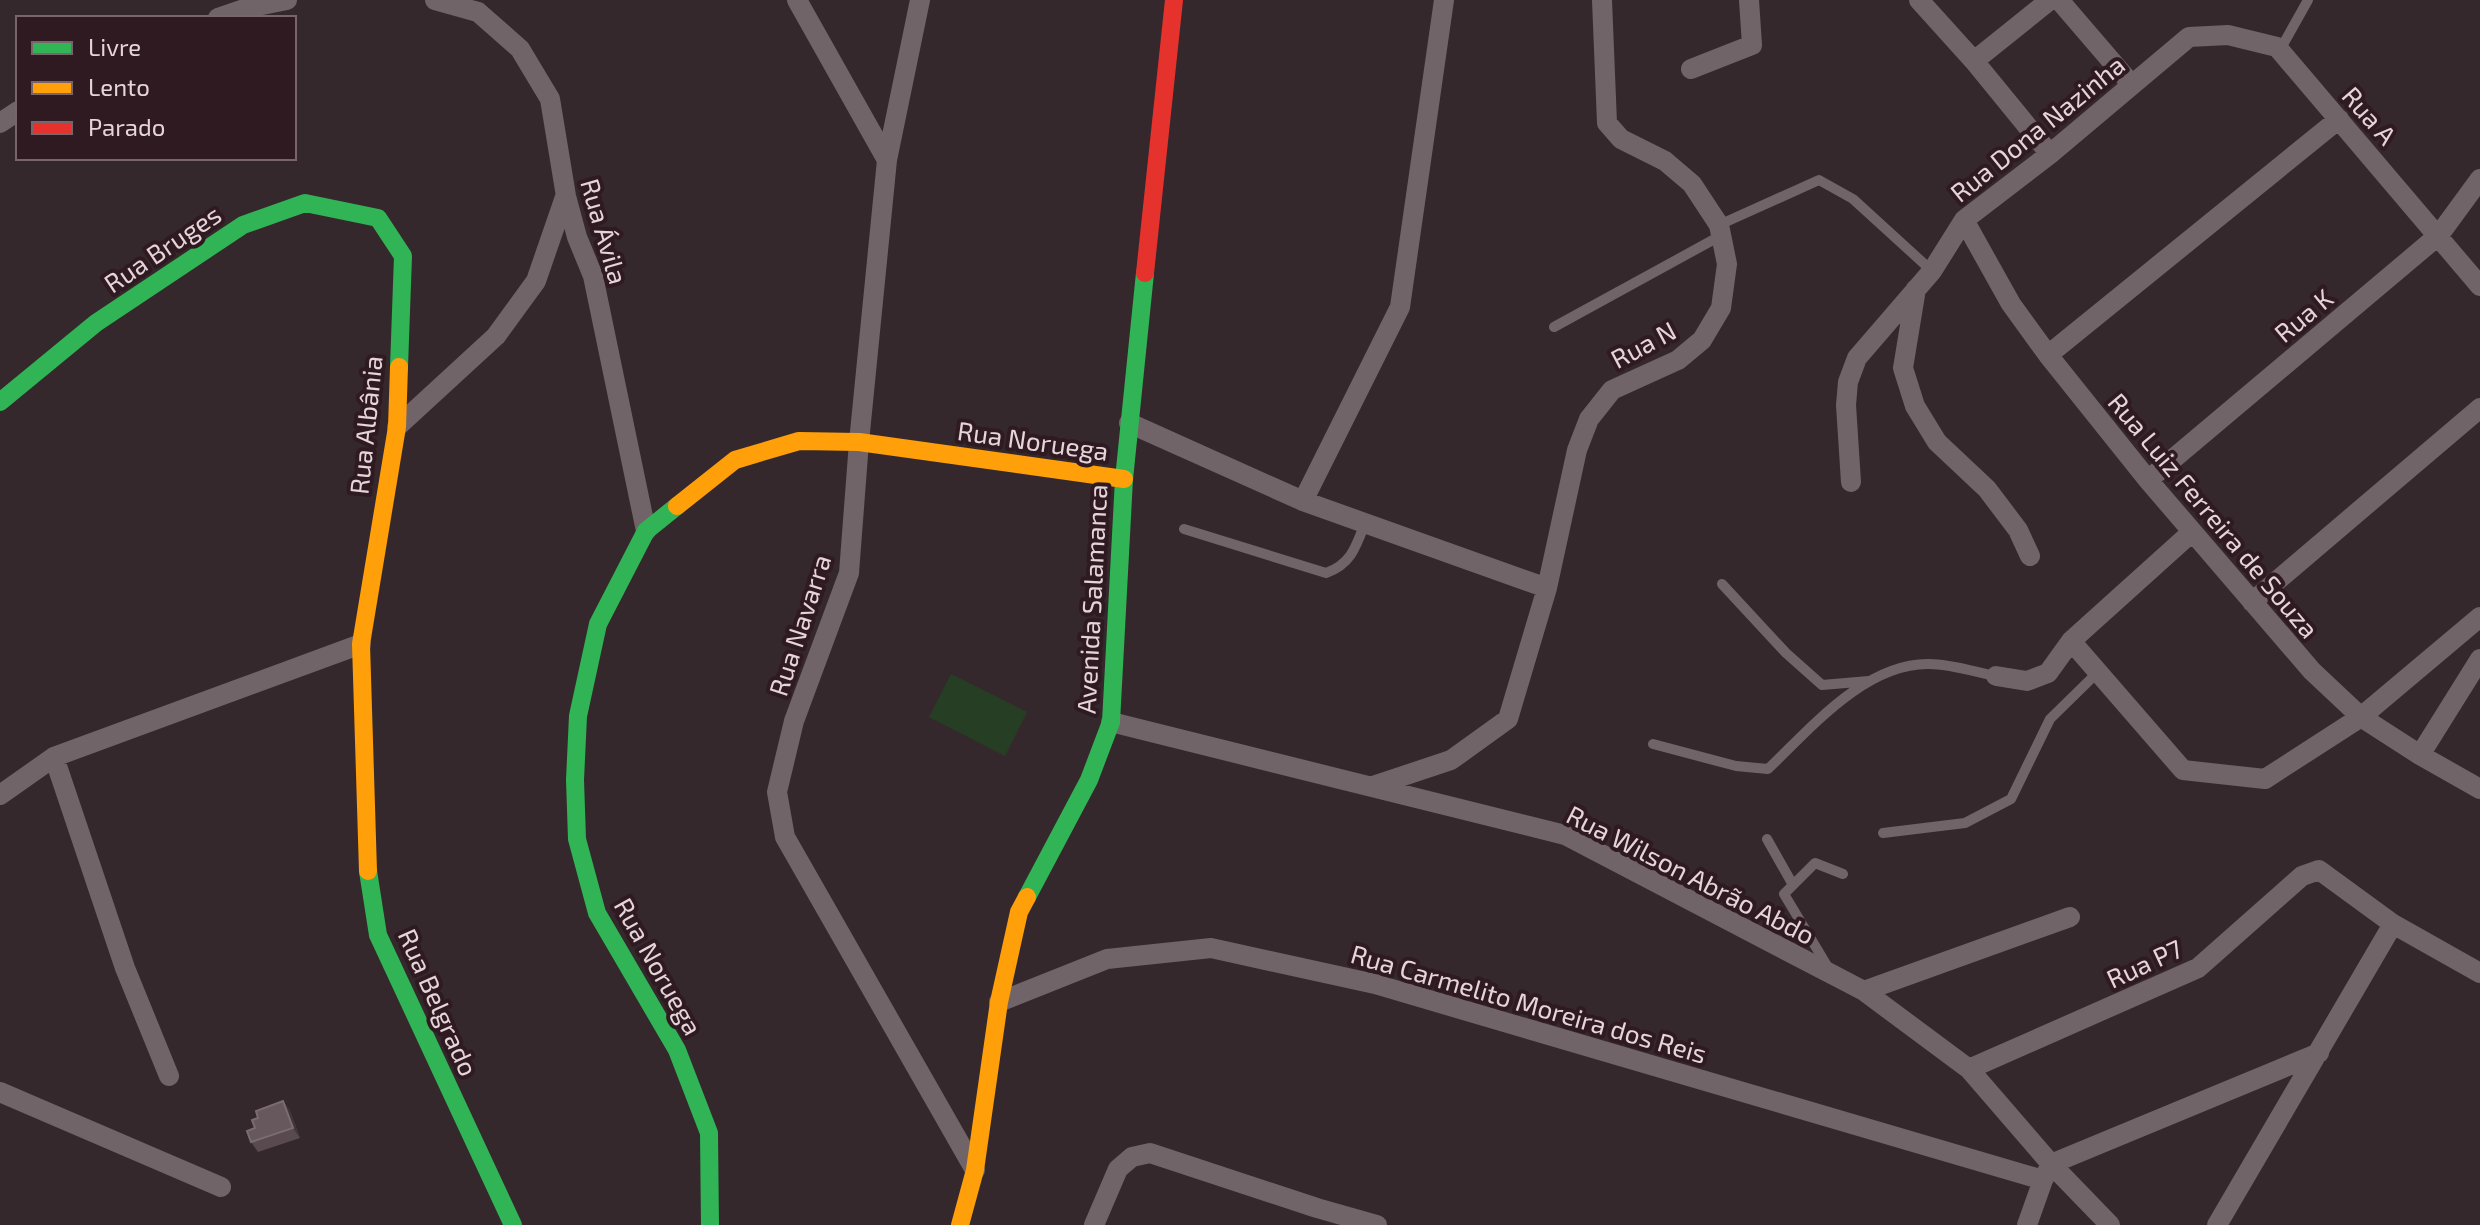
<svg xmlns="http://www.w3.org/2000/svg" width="2480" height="1225" font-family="'Exo 2',sans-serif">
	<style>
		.green { fill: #263e24 }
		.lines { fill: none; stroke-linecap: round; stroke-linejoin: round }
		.lane { stroke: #716468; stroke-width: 10 }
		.street { stroke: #716468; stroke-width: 20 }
		.fast { stroke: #30b455; stroke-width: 18 }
		.slow { stroke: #ff9f0a; stroke-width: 18 }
		.jam { stroke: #e5322d; stroke-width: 18 }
		.wall { fill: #584a4e }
		.shaded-wall { fill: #43363a }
		.building { fill: #67585d; stroke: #7b6c70; stroke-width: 2 }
		.labels { text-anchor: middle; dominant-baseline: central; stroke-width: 8; stroke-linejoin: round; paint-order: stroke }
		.street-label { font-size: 26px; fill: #e5d5da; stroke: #301a21 }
	</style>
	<rect width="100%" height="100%" fill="#35282c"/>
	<path class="green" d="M951 674 1027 712 1005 756 929 717Z"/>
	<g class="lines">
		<path class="lane" d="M2280 50 2308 0
			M1719 225 1819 180 1853 199 1932 271
			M1554 327 1722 235
			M1184 529 1326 573C1351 564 1356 547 1365 523
			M1722 584 1786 653 1822 685 1869 681
			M1653 744 1736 766 1768 769C1810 729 1865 663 1929 664 1951 664 1975 672 1996 676
			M1883 833 1965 823 2011 799 2050 719 2098 672
			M1767 839 1793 885
			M1829 969 1784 894 1815 863 1843 874"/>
		<path class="street" d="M435 0 478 12 520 49 550 99 566 196 577 237 593 276 646 531
			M797 0 887 160
			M920 0 887 160 859 442 849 573 794 721 777 792 785 837 975 1170
			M1919 0 1974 61 2050 154
			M2059 0 2132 85
			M218 18 247 8 287 0
			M1974 61 2050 0
			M1691 69 1752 45 1749 0
			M0 123 18 111
			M1964 220 2011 304 2048 355 2148 480 2312 671 2361 717 2420 755 2480 789
			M1916 289 1903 368 1915 406 1937 442 1987 489 2018 530 2030 556
			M2048 355 2339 119
			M1129 423 1303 501 1547 588
			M397 427 496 336 536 281 565 197
			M2148 480 2439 235 2480 179
			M1851 482 1846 405 1848 382 1857 358 1932 271 1964 220 2050 154 2189 37 2228 35 2277 47 2480 286
			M1303 501 1400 307 1444 0
			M2252 602 2480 408
			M2071 641 2183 770 2265 779 2361 717 2480 617
			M1996 676 2027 681 2048 673 2071 641 2192 532
			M1111 722 1565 835 1864 991 1969 1069 2051 1164 2110 1225
			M2420 755 2480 659
			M54 757 125 968 169 1076
			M1373 786 1451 760 1508 719 1547 588 1577 450 1589 419 1612 390 1678 360 1702 340 1721 308 1727 264 1719 225 1692 184 1665 161 1621 139 1607 123 1602 0
			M0 795 54 757 361 644
			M1864 991 2070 917
			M999 1002 1107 959 1211 948 1375 984 2043 1180
			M1969 1069 2198 968 2302 876 2319 870 2393 924 2480 973
			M0 1092 221 1187
			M1094 1225 1118 1169 1132 1157 1150 1153 1317 1208 1377 1225
			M2027 1225 2043 1180 2051 1164 2319 1053
			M2217 1225 2393 924"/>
		<path class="fast" d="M0 402 96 323 243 225 305 203 378 218 403 256 399 367
			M677 506 646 531 598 624 578 716 575 780 577 839 597 913 677 1050 709 1133 710 1225
			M368 871 378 935 513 1225
			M1027 897 1089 780 1111 722 1124 479 1145 273"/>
		<path class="slow" d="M677 506 735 460 799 441 859 442 1124 479
			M368 871 361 644 397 427 399 367
			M960 1225 975 1170 999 1002 1019 912 1027 897"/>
		<path class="jam" d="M1145 273 1174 0"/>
	</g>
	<path class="wall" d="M283 1101 290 1111 300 1138 258 1152 251 1142 258 1118Z"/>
	<path class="shaded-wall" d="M283 1101 290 1111 300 1138 293 1128Z"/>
	<path class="building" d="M283 1101 293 1128 251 1142 247 1131 255 1128 252 1120 258 1118 256 1111Z"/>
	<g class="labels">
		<g class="street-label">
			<text transform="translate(2370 115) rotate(49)">Rua A</text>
			<text transform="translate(2037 128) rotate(-39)">Rua Dona Nazinha</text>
			<text transform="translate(605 231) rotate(74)">Rua Ávila</text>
			<text transform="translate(162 248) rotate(-34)">Rua Bruges</text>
			<text transform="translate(2303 315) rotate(-40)">Rua K</text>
			<text transform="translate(1643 344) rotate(-28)">Rua N</text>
			<text transform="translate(365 425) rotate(-84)">Rua Albânia</text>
			<text transform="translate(1033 440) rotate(8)">Rua Noruega</text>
			<text transform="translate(2214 515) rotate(50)">Rua Luiz Ferreira de Souza</text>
			<text transform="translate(1091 599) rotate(-87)">Avenida Salamanca</text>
			<text transform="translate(799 625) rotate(-72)">Rua Navarra</text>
			<text transform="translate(1691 874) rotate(27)">Rua Wilson Abrão Abdo</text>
			<text transform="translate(2144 963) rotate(-25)">Rua P7</text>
			<text transform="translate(659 966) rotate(61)">Rua Noruega</text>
			<text transform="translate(439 1002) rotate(66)">Rua Belgrado</text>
			<text transform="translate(1529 1003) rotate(16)">Rua Carmelito Moreira dos Reis</text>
		</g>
	</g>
	<rect x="16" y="16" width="280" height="144" fill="#301a21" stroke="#78656b" stroke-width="2"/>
	<rect x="32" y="42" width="40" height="12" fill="#30b455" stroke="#78656b" stroke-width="2"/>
	<text x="88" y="56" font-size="24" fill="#e5d5da">Livre</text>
	<rect x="32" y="82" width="40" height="12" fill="#ff9f0a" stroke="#78656b" stroke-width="2"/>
	<text x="88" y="96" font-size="24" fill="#e5d5da">Lento</text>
	<rect x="32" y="122" width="40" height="12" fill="#e5322d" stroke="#78656b" stroke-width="2"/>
	<text x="88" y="136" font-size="24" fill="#e5d5da">Parado</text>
</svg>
